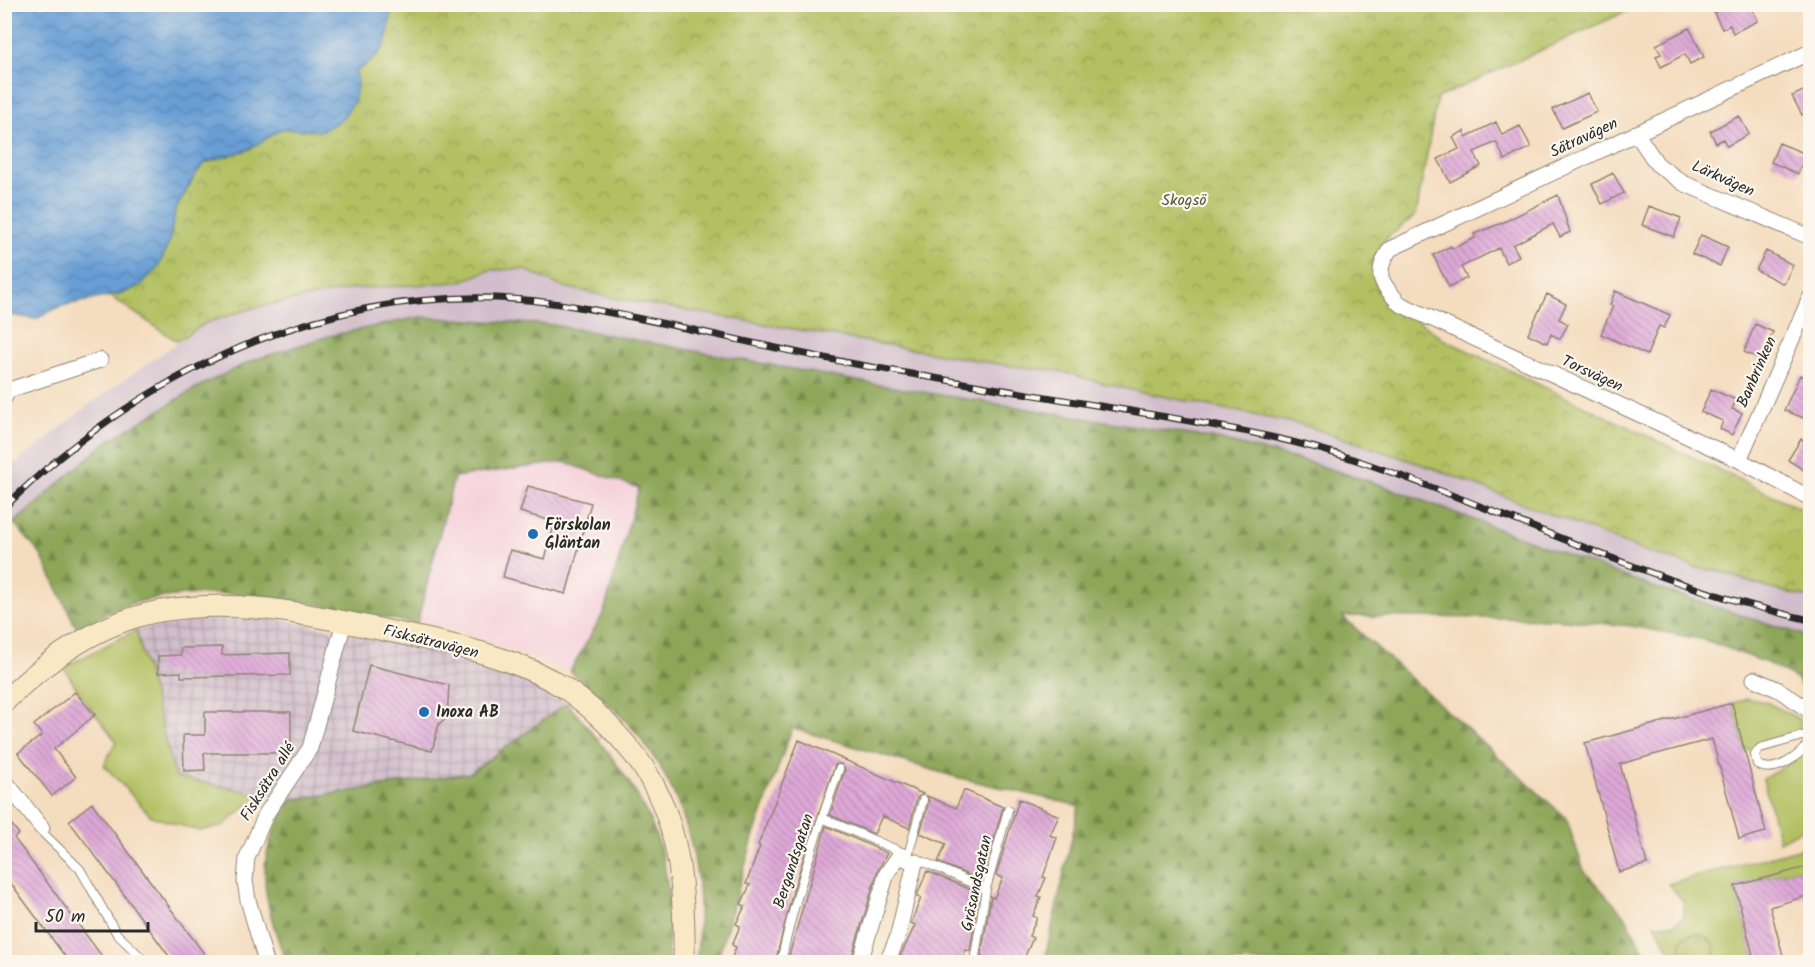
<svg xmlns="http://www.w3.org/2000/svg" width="1815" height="967" font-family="Kalam,sans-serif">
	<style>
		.built { fill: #f5cfda }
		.industrial { fill: url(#industrial-grid) }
		.railway { fill: #d1bdcb }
		.grass { fill: #b2c062; stroke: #6e7646; stroke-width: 1.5 }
		.forest { fill: url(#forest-firs); stroke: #5c6842; stroke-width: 1.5 }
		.park { fill: url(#park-crowns); stroke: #6e7646; stroke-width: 1.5 }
		.water { fill: url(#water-waves); stroke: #496480; stroke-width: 1.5 }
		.building { fill: url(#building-back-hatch) }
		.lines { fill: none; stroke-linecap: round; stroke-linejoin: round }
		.lane-casing { stroke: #908474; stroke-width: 10 }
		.street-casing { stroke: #908474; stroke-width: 17 }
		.secondary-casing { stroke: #908474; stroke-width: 23 }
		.lane { stroke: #fff; stroke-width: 8 }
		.street { stroke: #fff; stroke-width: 15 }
		.secondary { stroke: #f8e8c3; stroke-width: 21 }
		.rail-casing { stroke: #2b2b2b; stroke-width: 7 }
		.rail { stroke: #fbf7ec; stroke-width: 4.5; stroke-dasharray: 14; stroke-linecap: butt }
		.poi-dot { fill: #1f6fb2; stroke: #fbf7ec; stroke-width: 2 }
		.labels { text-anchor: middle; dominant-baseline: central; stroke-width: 4.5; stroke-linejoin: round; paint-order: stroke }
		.street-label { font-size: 16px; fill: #2b2b2b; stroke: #fbf7ec }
		.park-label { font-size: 16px; fill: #54583c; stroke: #fbf7ec }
		.poi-label { font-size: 16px; font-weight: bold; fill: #2b2b2b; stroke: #fbf7ec; text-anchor: start }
	</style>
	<defs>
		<pattern id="industrial-grid" width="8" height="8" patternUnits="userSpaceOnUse" patternTransform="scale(1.5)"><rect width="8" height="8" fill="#d1bdcb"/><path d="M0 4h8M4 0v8" fill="none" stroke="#aa9aa5"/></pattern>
		<pattern id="forest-firs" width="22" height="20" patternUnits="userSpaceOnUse" patternTransform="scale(1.5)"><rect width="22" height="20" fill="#8da658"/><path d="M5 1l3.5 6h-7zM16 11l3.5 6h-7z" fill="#738749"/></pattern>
		<pattern id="park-crowns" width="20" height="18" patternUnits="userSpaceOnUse" patternTransform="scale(1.5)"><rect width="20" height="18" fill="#b2c062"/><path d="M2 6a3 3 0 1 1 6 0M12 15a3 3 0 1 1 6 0" fill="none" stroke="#919c51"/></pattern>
		<pattern id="water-waves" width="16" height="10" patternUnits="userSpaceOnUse" patternTransform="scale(1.5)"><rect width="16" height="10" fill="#679ed5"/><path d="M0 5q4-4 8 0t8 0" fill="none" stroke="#5581ad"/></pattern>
		<pattern id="building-back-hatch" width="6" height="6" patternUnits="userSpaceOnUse" patternTransform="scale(1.5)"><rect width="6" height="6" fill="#dfa9d8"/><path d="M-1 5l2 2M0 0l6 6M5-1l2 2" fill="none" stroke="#b58aaf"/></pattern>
	</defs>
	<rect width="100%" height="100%" fill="#fbf7ec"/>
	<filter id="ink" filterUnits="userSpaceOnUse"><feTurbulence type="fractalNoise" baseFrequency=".0167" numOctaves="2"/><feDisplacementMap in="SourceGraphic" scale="12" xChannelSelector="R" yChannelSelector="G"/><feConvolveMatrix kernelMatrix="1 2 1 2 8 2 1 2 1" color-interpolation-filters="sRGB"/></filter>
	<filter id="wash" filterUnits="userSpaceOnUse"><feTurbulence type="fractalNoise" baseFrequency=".008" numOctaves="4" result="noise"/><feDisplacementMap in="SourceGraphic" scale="24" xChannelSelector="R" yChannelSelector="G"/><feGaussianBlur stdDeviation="1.35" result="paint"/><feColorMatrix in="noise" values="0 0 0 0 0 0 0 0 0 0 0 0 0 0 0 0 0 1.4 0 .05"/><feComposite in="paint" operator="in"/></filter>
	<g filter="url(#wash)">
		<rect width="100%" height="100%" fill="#f4dcbe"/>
		<path class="built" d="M564 462 639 488 604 612 570 671 451 628 417 624 454 477Z"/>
		<path class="industrial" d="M276 618 403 644 508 670 567 703 470 773 291 800 175 777 136 630 192 620Z"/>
		<path class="railway" d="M524 269 560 286 613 298 1004 365 1059 371 1113 386 1303 425 1435 469 1705 570H1716L1764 587 1806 596 1810 598V637L1653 587 1384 486 1308 462 1217 439 873 384 554 325 105 443 14 523 5 535V475L10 468 90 404 206 323 253 308 308 296 352 289 459 282 490 270Z"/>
		<path class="grass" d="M136 630 175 777 260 794 223 826 199 831 151 816 104 765 116 741 78 691 64 667Z
			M1748 699 1766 702 1799 719 1802 727 1794 734 1745 751 1732 703Z
			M1810 751V825L1779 841 1763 779Z
			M1810 846V866L1735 886 1755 962H1677L1655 924H1673L1684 918V902L1668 884Z"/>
		<path class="forest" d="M420 317 554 325 873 384 1217 439 1308 462 1384 486 1653 587 1810 637V696L1805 694 1797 679 1767 663 1705 640 1631 626 1554 619 1342 616 1566 818 1584 871 1625 916 1650 962H1042L1046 953 1079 806 956 777 792 728 753 838 717 962H696C707 877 689 797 634 730 616 708 591 690 570 671L604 612 639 488 564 462 454 477 417 624C322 606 223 578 126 605 110 610 93 621 77 629L41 555 14 523 105 443 198 387 251 361 329 336Z
			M567 703C610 753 657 808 666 875 671 903 668 934 668 962H286C264 899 250 861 291 800L470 773Z"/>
		<path class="park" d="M4 5H1640L1437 98 1416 215 1387 238 1372 263 1378 292 1445 340 1810 513V598L1764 587 1716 570H1705L1641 550 1435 469 1303 425 1113 386 1059 371 1004 365 613 298 560 286 524 269 490 270 459 282 352 289 253 308 206 323 177 341 5 226Z
			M1697 933C1710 937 1719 948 1715 962H1686L1680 952 1681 942 1684 937Z"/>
		<path class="water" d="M5 4H391V5C389 41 387 53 355 72L358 81 354 102 341 120 321 131 281 129 250 149 205 163 195 175 175 211 170 240 159 266 141 285 124 293 61 306 36 319 5 314Z"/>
		<g id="blocks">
			<path class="building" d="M1731 4H1750L1758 21 1733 33 1730 25 1722 29 1714 13Z
				M1689 28 1704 57 1690 64 1685 54 1661 67 1656 56 1661 54 1656 45Z
				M1810 88V111L1802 115 1792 96Z
				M1588 93 1597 112 1562 128 1553 109Z
				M1739 116 1749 134 1727 146 1723 139 1716 143 1710 131Z
				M1496 122 1502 135 1520 126 1531 147 1505 160 1496 142 1474 152 1481 166 1450 182 1438 159 1459 149 1453 137 1464 131 1466 137Z
				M1779 143 1806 154 1798 174 1771 162Z
				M1613 173 1624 193 1602 204 1592 184Z
				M1558 195 1570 232 1560 237 1553 224 1513 245 1519 256 1506 263 1499 248 1461 267 1467 278 1449 287 1433 255 1451 246 1452 249 1475 238 1474 234 1502 223Z
				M1649 206 1681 218 1674 237 1642 225Z
				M1701 235 1728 247 1720 266 1692 254Z
				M1766 251 1793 265 1784 284 1756 270Z
				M1615 291 1670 315 1664 328 1659 326 1647 355 1601 334 1613 306 1610 305Z
				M1547 294 1566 304 1559 319 1568 324 1560 339 1551 334 1547 343 1528 334Z
				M1755 324 1773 332 1761 359 1744 352Z
				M1800 375 1810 380V408L1806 419 1784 410Z
				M1711 389 1736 400 1732 409 1742 413 1732 435 1720 429 1723 421 1701 412Z
				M1801 439 1810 444V474L1788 460Z
				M528 486 591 503 566 594 503 577 510 550 545 559 555 522 520 512Z
				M222 647V655L290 653V675L181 677V672L158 673V656L181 655V648Z
				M369 665 449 685 447 717 439 724 432 751 353 731Z
				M75 692 95 715 54 749 76 777 52 796 18 753 42 735 34 725Z
				M1732 703 1766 832 1739 839 1712 739 1620 764 1647 864 1619 872 1585 743Z
				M205 712H291V753H204L205 770 184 771 183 735H205Z
				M799 740 923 794 917 798 909 828 882 816 874 834 830 815 845 770 841 764 835 765 794 887 775 963H730L736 947 732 945 740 926 736 924 745 906 741 904 750 885 746 884 760 846 758 845Z
				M964 790 1003 807 985 870 982 868 977 879 938 862 946 844 920 833 929 802 927 796 956 808Z
				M1019 799 1059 816 1050 835 1057 838 1043 877 1046 878 1038 896 1041 897 1033 916 1037 918 1029 936 1033 938 1022 963H987L988 959 981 956 991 897 994 898 1003 878 996 875Z
				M92 803 211 963H174L100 862 69 821Z
				M4 815 19 834 14 838 107 963H70L4 874Z
				M826 826 887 853 878 870 850 963H787Z
				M1810 866V895L1770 907 1785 963H1755L1735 886Z
				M927 871 979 893 970 951 966 950 960 963H897L915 925 911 923 921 898 917 897 918 893Z"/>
		</g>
	</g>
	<g filter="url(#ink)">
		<use href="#blocks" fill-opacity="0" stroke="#908474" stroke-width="1.5"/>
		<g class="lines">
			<defs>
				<path id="lane" d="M1810 734 1760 748 1755 755 1757 764C1774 776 1799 756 1810 742
					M822 818 904 853
					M44 834 80 869 117 934 146 962
					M915 858 986 889
					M907 859 923 800
					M781 962C795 895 817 833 839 769
					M974 962 986 889 1008 810"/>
				<path id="street" d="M1810 52 1390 249C1373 275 1381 283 1400 304L1739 460 1810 498
					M1636 133 1657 164 1683 183 1810 237
					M4 398 9 390 100 360
					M1739 460 1810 298
					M1754 679 1779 690 1810 711
					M4 780 42 828
					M266 962 248 900 245 881 247 858 266 814 310 748 344 622
					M860 962 887 873 899 856 915 863 897 939 887 962"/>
				<path id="secondary" d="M4 702C47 660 101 621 161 611 240 597 316 616 393 632 450 644 513 656 563 687 591 706 615 730 636 757 681 817 685 890 684 962"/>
			</defs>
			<use href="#lane" class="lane-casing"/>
			<use href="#street" class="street-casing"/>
			<use href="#secondary" class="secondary-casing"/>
			<use href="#lane" class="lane"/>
			<use href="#street" class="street"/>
			<use href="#secondary" class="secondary"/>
			<defs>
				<path id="rail" d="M4 508C149 363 353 273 560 304 670 321 778 352 889 370 967 384 1046 397 1125 410 1203 423 1284 436 1359 461 1510 512 1654 586 1810 620"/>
			</defs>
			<use href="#rail" class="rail-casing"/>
			<use href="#rail" class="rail"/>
		</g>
	</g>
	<g class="poi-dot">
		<circle cx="533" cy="534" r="6"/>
		<circle cx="424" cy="712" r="6"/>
	</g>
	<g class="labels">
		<g class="street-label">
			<text transform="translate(1584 138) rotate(-25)">Sätravägen</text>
			<text transform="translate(1723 179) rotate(24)">Lärkvägen</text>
			<text transform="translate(1757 372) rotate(-66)">Banbrinken</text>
			<text transform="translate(1592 374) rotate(25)">Torsvägen</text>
			<text transform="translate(431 642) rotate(14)">Fisksätravägen</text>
			<text transform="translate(268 782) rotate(-58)">Fisksätra allé</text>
			<text transform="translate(794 861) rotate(-72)">Bergandsgatan</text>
			<text transform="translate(977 883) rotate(-78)">Gräsandsgatan</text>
		</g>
		<g class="park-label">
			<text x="1184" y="200">Skogsö</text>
		</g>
		<g class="poi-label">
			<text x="545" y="525">Förskolan<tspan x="545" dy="18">Gläntan</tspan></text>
			<text x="436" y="712">Inoxa AB</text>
		</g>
	</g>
	<rect width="1815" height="967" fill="none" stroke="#fbf7ec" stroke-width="24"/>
	<path d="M36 922v9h112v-9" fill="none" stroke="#2b2b2b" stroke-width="3"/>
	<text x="45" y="922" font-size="18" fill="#2b2b2b" stroke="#fbf7ec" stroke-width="4.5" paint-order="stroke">50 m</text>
</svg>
